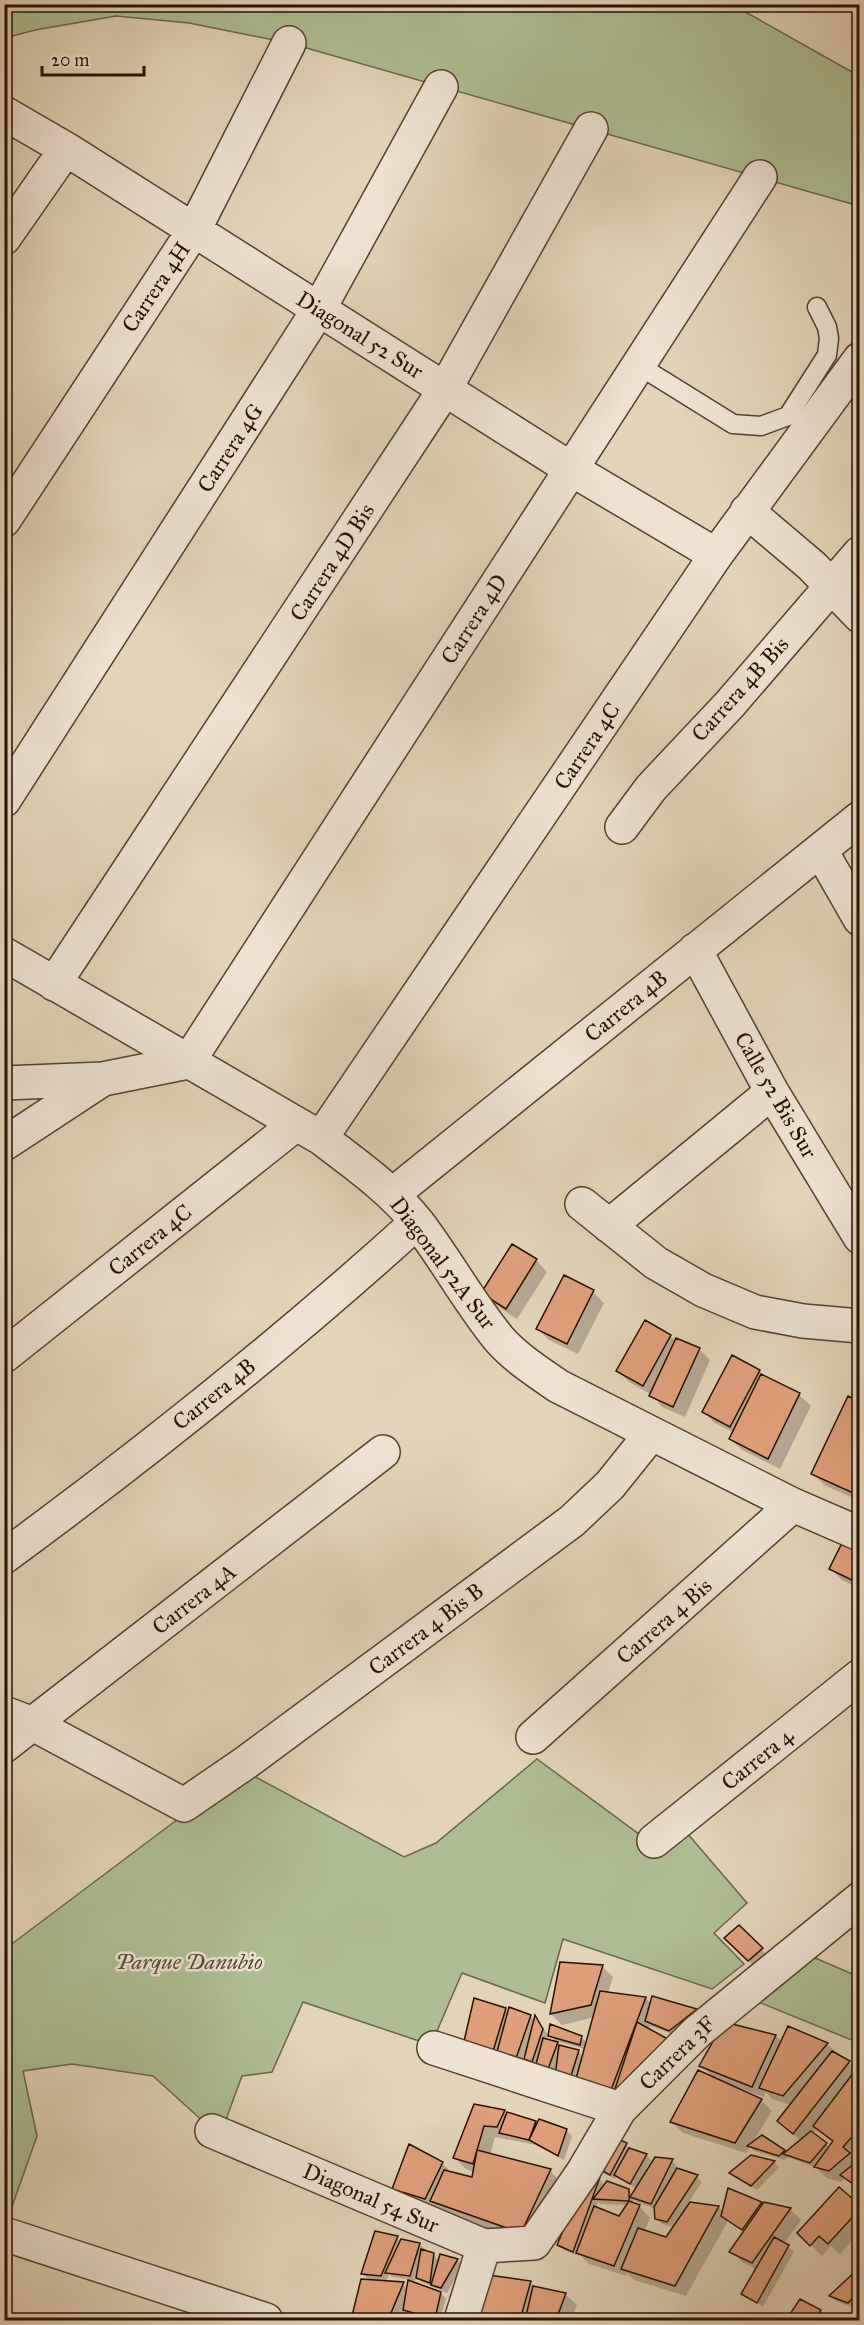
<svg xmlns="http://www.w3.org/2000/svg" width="864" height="2325" font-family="'IM FELL Great Primer',serif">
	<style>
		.green { fill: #aebe92; stroke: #6a664a; stroke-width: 1.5 }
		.shadow { fill: #0003; fill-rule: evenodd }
		.building { fill: #de9f7a; stroke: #270f02; stroke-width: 1.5 }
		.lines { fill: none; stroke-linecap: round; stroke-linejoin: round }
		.lane-casing { stroke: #56402f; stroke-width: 21 }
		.street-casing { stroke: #56402f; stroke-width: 36 }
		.lane { stroke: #ede3d0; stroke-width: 18 }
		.street { stroke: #ede3d0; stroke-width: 33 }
		.labels { text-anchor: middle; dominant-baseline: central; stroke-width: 5; stroke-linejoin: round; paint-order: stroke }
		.street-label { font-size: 22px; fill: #270f02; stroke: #ede3d0 }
		.park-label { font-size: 22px; font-style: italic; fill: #564c34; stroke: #ede3d0 }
	</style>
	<rect width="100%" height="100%" fill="#e3d4b7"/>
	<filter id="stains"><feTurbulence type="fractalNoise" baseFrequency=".00333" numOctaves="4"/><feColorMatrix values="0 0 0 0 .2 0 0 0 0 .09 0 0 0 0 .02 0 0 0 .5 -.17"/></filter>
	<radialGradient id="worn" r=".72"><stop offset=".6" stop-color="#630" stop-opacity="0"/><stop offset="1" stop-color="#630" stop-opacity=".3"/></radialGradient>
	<path class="green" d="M5 4 733 5 859 76V206L289 43 189 23 116 16 35 30 5 38Z
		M537 1759 654 1845 681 1826 747 1903 714 1933 744 1964 712 1989 563 1939 545 2003 462 1973 431 2045 303 2002 272 2072 242 2076 221 2133 206 2124 153 2076 72 2064 23 2071 37 2136 8 2218 5 2217V1949L190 1810 250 1774 404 1857 436 1843Z
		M813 1957 859 1977V2043L756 2001Z"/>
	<path class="shadow" d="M536 1260 547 1272 517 1319 494 1304 482 1293Z
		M564 1277 593 1292 604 1303 578 1354 549 1340 538 1329Z
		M670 1336 676 1341 699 1349 710 1360 685 1417 662 1407 652 1395 629 1382 618 1371Z
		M759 1371 767 1379 799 1395 811 1406 780 1469 742 1450 731 1439 734 1433 715 1423 704 1412Z
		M860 1404V1501L824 1485 813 1473Z
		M860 1553V1589L842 1580 831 1569Z
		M739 1927 767 1955 754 1966 726 1938Z
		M602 1966 613 1977 608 1993 646 1998 651 2004 653 1998 696 2010 701 2015 675 2035 650 2026 635 2104 587 2097 557 2064 553 2073 531 2064 526 2059 528 2052H525L520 2068 475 2061 505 2009 509 2014 530 2016 535 2021 536 2018 548 2035 546 2040 578 2051 583 2057 585 2049 555 2041 550 2035 581 2037 587 2043 595 2017 562 2025 551 2014Z
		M724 2024 776 2036 782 2042 789 2028 827 2044 860 2073 857 2077 860 2078V2152L854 2158 858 2162 860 2161V2188L845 2178 841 2182 827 2178 817 2168 788 2157 785 2160 754 2151 750 2147 746 2153 683 2133 672 2122 715 2079 701 2065ZM740 2088 763 2097 766 2092 772 2099 791 2105 779 2121 801 2141 786 2154 762 2137 751 2145 772 2111 761 2100 739 2090ZM817 2128 834 2143 830 2148 813 2134Z
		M475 2105 504 2111 538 2125 566 2130 572 2136 564 2160 535 2145 495 2137 490 2155 550 2171 566 2187 538 2248 448 2217 437 2207 436 2210 405 2200 394 2188 442 2163 452 2173 473 2179 474 2172 466 2169 455 2158Z
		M609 2137 646 2155 651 2160 646 2169 649 2170 672 2161 677 2166 676 2169 697 2177 702 2182 688 2203 719 2207 723 2212 761 2203 764 2205 765 2204 790 2209 801 2220 784 2244 794 2252 763 2307 743 2294 757 2270 742 2262 731 2251 745 2232 728 2221 686 2296 634 2280 627 2273 626 2276 589 2264 579 2254V2256L564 2250 558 2245 599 2179 605 2185 628 2190 633 2195 637 2189 617 2176 615 2179 598 2170ZM633 2198 637 2202 656 2209 657 2218 662 2224 674 2227 666 2239 644 2232 650 2218 639 2206 633 2204ZM598 2202 600 2204 628 2205 620 2217 596 2208Z
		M752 2156 774 2162 779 2167 757 2190 731 2173Z
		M860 2207V2233L840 2254 831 2246 822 2256 799 2233Z
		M397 2238 401 2242 419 2244 425 2249 424 2252 433 2254 439 2261 441 2256 457 2260 463 2265 447 2293 423 2283 416 2277 415 2281 392 2277 389 2274 386 2283 403 2284 408 2289 440 2293 446 2298 440 2320H431L410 2315 407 2312 405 2318 418 2320H352L362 2281H370L362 2273Z
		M860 2269V2301L854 2308 836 2301 831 2296Z
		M530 2283 535 2288 565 2294 577 2305 571 2320H468Z
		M800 2301 820 2311 826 2316 823 2320H787Z"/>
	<path class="building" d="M512 1244 537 1259 506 1309 481 1293Z
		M564 1275 594 1290 567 1344 536 1329Z
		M645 1320 671 1335 643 1386 616 1371Z
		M676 1338 700 1348 673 1407 649 1396Z
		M732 1355 760 1370 730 1427 702 1412Z
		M761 1374 800 1393 768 1459 729 1439Z
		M848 1396 860 1402V1496L811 1474Z
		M842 1543 860 1551V1584L829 1569Z
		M739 1925 763 1948 748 1961 724 1938Z
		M560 1962 603 1965 591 2005 550 2014Z
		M600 1991 646 1997 608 2098 574 2086Z
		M652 1996 697 2009 669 2031 645 2021Z
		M474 1998 506 2008 491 2058 462 2050Z
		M509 2007 531 2015 513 2067 495 2059Z
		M535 2015 543 2029 532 2062 524 2059Z
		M637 2022 673 2042 612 2098Z
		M724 2022 776 2035 752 2087 699 2066Z
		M550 2024 582 2036 580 2045 548 2036Z
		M788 2026 828 2043 783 2096 759 2088Z
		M543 2038 558 2042 548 2069 536 2064Z
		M559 2045 579 2050 570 2079 555 2076Z
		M832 2051 850 2061 793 2134 777 2121Z
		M698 2070 762 2099 735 2143 670 2122Z
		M854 2072 860 2076V2109L856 2114 860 2116V2128L843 2147 850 2153 829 2171 814 2167 833 2141 813 2126Z
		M474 2104 505 2110 497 2127 484 2126 473 2164 453 2158Z
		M507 2112 536 2121 529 2140 499 2133Z
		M539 2119 567 2129 558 2156 529 2140Z
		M811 2131 827 2143 810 2163 783 2154Z
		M609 2135 627 2143 610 2175 591 2165Z
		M762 2135 785 2150 779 2156 747 2146Z
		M409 2144 443 2162 425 2199 392 2189Z
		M629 2148 647 2154 630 2184 614 2175Z
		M477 2150 551 2169 521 2233 430 2201 444 2170 472 2177Z
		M751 2155 775 2161 751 2186 729 2173Z
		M655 2157 673 2159 651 2204 630 2197Z
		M860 2159V2182L855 2185 840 2175Z
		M677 2168 698 2175 667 2222 655 2219 654 2207Z
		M589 2170 600 2177 573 2252 557 2245Z
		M607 2181 629 2189V2201L593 2199Z
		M839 2187 860 2205V2209L828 2244 819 2236 810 2246 797 2233Z
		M728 2188 762 2202 742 2230 721 2216Z
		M629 2201 640 2205 614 2266 576 2253 594 2206 619 2216Z
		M690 2202 719 2206 675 2286 621 2269 638 2228 666 2237Z
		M764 2202 791 2208 752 2263 729 2252Z
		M375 2231 398 2236 381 2276 361 2274Z
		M774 2237 789 2245 757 2303 741 2294Z
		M401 2239 420 2243 410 2276 385 2273Z
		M421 2249 434 2253 430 2283 416 2278Z
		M440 2254 458 2259 441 2288 431 2285Z
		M860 2267V2290L848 2303 829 2296Z
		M481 2274 531 2281 520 2320H467Z
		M361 2279 404 2282 388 2320H351Z
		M408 2280 441 2292 435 2319 403 2310Z
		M533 2286 566 2293 556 2320H525Z
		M800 2299 821 2310 815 2320H786Z
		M860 2308V2317L855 2320 852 2317Z
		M401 2316 427 2320H399Z"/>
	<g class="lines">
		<defs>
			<path id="lane" d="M638 365 733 424 761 426 788 416 827 355 829 338 827 327 817 307"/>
			<path id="street" d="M4 113 66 149 571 469 716 555
				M4 238 66 149
				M747 511 812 566 860 616
				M4 520 194 230 289 43
				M4 800 319 309 441 87
				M622 827 651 788 730 704 860 553
				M821 851 860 919
				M695 950 772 1092 860 1237
				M4 954 321 1138C355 1164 391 1189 418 1223 447 1261 470 1304 500 1340 516 1358 538 1372 558 1386L793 1505 860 1534
				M54 984 445 389 591 129
				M4 1083 103 1079 188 1062 760 177
				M321 1138 716 555 860 359
				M4 1144 103 1079
				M393 1194 860 818
				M582 1204 656 1263 703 1290 755 1312 803 1321 860 1326
				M609 1226 772 1092
				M4 1356 296 1124
				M4 1557C147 1452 286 1341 417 1222
				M4 1713 33 1724 184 1805 248 1761 572 1521 610 1485 651 1434
				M533 1737 793 1505
				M4 1746 383 1452
				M654 1841 860 1676
				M434 2048 620 2109
				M212 2131 484 2246 534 2243 583 2172 620 2109 697 2032 860 1899
				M4 2234 266 2320
				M461 2320 484 2246"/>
		</defs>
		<use href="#lane" class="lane-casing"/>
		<use href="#street" class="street-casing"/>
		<use href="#lane" class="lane"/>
		<use href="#street" class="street"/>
	</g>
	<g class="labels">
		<g class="street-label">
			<text transform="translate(156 287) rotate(-56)">Carrera 4H</text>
			<text transform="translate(360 335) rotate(32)">Diagonal 52 Sur</text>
			<text transform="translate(230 448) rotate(-57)">Carrera 4G</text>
			<text transform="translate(332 562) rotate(-57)">Carrera 4D Bis</text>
			<text transform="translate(474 619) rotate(-57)">Carrera 4D</text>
			<text transform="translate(740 689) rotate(-48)">Carrera 4B Bis</text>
			<text transform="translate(587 746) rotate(-56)">Carrera 4C</text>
			<text transform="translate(626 1006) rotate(-39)">Carrera 4B</text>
			<text transform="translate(776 1095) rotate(60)">Calle 52 Bis Sur</text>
			<text transform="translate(150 1240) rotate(-39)">Carrera 4C</text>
			<text transform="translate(443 1263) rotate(53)">Diagonal 52A Sur</text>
			<text transform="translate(214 1394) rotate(-39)">Carrera 4B</text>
			<text transform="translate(194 1599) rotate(-38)">Carrera 4A</text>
			<text transform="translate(664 1621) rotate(-41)">Carrera 4 Bis</text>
			<text transform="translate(426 1629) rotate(-37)">Carrera 4 Bis B</text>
			<text transform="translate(757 1759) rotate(-39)">Carrera 4</text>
			<text transform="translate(677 2053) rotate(-44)">Carrera 3F</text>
			<text transform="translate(371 2198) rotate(23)">Diagonal 54 Sur</text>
		</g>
		<g class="park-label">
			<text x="189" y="1961">Parque Danubio</text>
		</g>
	</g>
	<rect width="864" height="2325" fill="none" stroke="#e3d4b7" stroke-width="24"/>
	<rect x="6" y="6" width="852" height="2313" fill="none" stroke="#270f02" stroke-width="3"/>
	<rect x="12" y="12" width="840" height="2301" fill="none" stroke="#270f02" stroke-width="1.5"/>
	<path d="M42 66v9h102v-9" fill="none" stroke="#270f02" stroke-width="3"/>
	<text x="51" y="66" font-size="18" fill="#270f02" stroke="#ede3d0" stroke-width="4.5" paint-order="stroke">20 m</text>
	<rect width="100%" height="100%" filter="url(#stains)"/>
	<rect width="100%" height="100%" fill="url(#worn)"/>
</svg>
